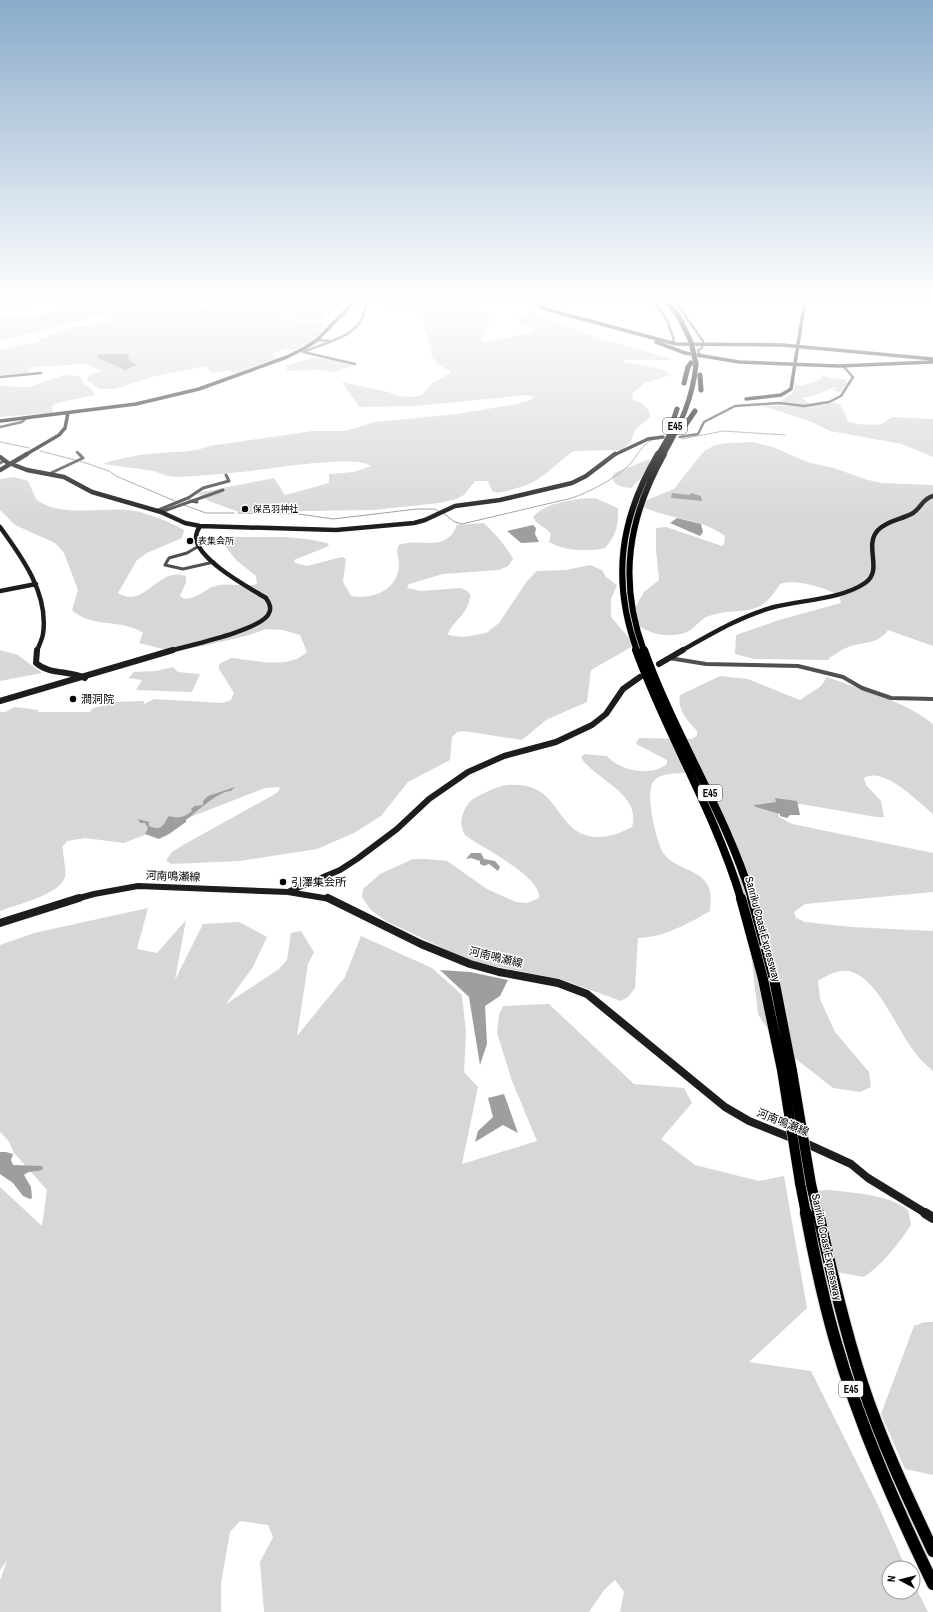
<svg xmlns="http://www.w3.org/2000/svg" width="933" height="1612" font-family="'Archivo Narrow','Noto Sans JP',sans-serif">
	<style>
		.green { fill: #d7d7d7 }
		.water { fill: #9e9e9e }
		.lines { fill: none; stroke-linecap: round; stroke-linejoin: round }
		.stream { stroke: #9e9e9e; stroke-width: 1 }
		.street-tunnel { stroke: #d9d9d9; stroke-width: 2.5; stroke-dasharray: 2.5 1; stroke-linecap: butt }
		.highway-far4-casing { stroke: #dbdbdb; stroke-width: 5.5 }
		.highway-far3-casing { stroke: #dbdbdb; stroke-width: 7 }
		.highway-far2-casing { stroke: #dbdbdb; stroke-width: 8 }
		.highway-far1-casing { stroke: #dbdbdb; stroke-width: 11 }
		.highway-casing { stroke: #dbdbdb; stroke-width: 14 }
		.street-far2 { stroke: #505050; stroke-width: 2.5 }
		.street-far1 { stroke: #505050; stroke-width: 3 }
		.street { stroke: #505050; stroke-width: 4 }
		.secondary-far4 { stroke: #1d1d1d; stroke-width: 3.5 }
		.secondary-far3 { stroke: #1d1d1d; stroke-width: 4.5 }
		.secondary-far2 { stroke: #1d1d1d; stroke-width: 6 }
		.secondary-far1 { stroke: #1d1d1d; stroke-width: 8 }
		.secondary { stroke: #1d1d1d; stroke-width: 10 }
		.highway-far4 { stroke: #000; stroke-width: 5 }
		.highway-far3 { stroke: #000; stroke-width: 6 }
		.highway-far2 { stroke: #000; stroke-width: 8 }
		.highway-far1 { stroke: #000; stroke-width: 10 }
		.highway { stroke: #000; stroke-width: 12 }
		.highway-bridge-far1-casing { stroke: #dbdbdb; stroke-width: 5.5; stroke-linecap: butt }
		.highway-bridge-casing { stroke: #dbdbdb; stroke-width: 11; stroke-linecap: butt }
		.highway-bridge-far1 { stroke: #000; stroke-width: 5 }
		.highway-bridge { stroke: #000; stroke-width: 10 }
		.poi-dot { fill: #000; stroke: #fff; stroke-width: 1.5 }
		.labels { text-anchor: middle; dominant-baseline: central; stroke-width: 3; stroke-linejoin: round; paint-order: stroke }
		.far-poi-label { font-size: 9px; fill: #000; stroke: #fff; text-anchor: start }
		.shield { fill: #fff; stroke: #4c4c4c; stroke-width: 1 }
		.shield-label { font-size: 10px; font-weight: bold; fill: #000 }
		.poi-label { font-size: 11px; fill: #000; stroke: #fff; text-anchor: start }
		.street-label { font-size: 11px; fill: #000; stroke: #fff }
	</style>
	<rect width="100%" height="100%" fill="#fff"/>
	<path class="green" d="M0 300H57L0 310Z
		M99 300H181L169 309C195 317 221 297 246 308L232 310H248L246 300H267L278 306 283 316 293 321 322 323 325 327 315 339 301 348 291 350 287 348 270 354 278 358 234 373 229 370 211 373 207 366 155 376 115 389H100L87 381 88 375 103 371 85 364 31 367 27 373 0 375V350L37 342 40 339 75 326H88L107 322 116 316 114 314 108 313 0 341V317L52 313Z
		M290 300 312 302 308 306 318 307 319 304 314 302 351 300 325 316 321 321C307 320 285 321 280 306L274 302 286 303Z
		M391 300H475L474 305 489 317 490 323 480 340 485 342 535 332 533 329C526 326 518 325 518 316L522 314 534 313 602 339 670 358 669 360H624V362L665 370 670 375 643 384 633 393 632 399 642 403 649 411 650 417 635 430 630 443 622 450 573 451C549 469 542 483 510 490 503 492 499 494 492 491L488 481H475L464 495 456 499 439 503 373 510 239 512 209 501 197 493 274 478 285 495 329 483V474L354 472 371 466C355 454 265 470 241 472 220 474 199 476 177 477L168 476 154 471 103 464C118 458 143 454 160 453 178 451 192 453 209 446L313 431H345L375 422 457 414 518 404 534 398V397L527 395 415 406 359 407 342 382 388 392 398 396 413 397 422 395 432 383 450 374V371L439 365 432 357 431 346 424 328V317L423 315 414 311 387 306V302Z
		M317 357 350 364 352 366 335 372 316 370 287 371 286 365Z
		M64 375 79 376 81 378 84 385 90 387 95 395 57 403 52 406 53 413 0 417V386L29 387Z
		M822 375 826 377 847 380 846 381 847 384 841 392 833 391 837 387C824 390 818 396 801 398L811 404 803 405 780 402 793 393 795 383 802 386 821 379Z
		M832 402 840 404 848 421 857 424 875 425 882 424 892 417 933 419V457L902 444 830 431 812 422 763 406C786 405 810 409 832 402Z
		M752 442 773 447 807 462 834 468 868 480 882 483 933 485V646L888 630C879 644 864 642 851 646 844 648 836 654 829 658V660L754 659 735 654 736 635 779 620 841 603 839 595C825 588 795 578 780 584 758 621 741 605 709 616 701 618 696 627 689 631 672 639 652 635 637 625L635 608 644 592 659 580 656 549V528L666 527 722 546 724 544 725 536C707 523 690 521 670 516 658 513 646 508 634 505L674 489 703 452 715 445 728 443Z
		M650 459 648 471 631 488C623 487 614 486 612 477L614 473Z
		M14 477 28 481 36 499C58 518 102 507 129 510 142 511 173 523 184 530L182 538 147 553 137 560 118 593C140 607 153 579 173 575 177 574 182 575 186 576V582L180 596 184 599C200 598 205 588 216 586 229 582 244 588 257 584L256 576 236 560 222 542 236 537H283L307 539 327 543 329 546 294 560 295 563 307 566 342 557 346 559 343 582 351 596C373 600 398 590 399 565 399 558 395 551 399 545 421 537 446 554 457 525L484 523C495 534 505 544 513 559L508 566 499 570 443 574 409 584 407 588 421 591 460 588 466 590 470 594C471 613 450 623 448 635L464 637 486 633 499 623 527 581 537 571 566 570 590 565 602 570 606 577 617 585 611 599V617L635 645 591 670 587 702 546 720 522 740 464 731 457 732 452 737 450 760 408 782 381 816 354 833 317 849 240 861 171 864 166 860 172 852 183 845 266 799 278 792 280 787 265 788 124 843 85 838 67 841 63 846C62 856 67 868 65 877 61 894 15 905 0 911V712H5L15 707 38 710V712H90L93 708 107 705 114 702 144 701V704L154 699 223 703 231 700 234 693 219 669V664L231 658C254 660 289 670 307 652L300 635 283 630 266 629 250 635 203 646 174 649H163L139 643 143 633C122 618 92 629 72 610L78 590 64 553 55 543 15 525 0 510V479Z
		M595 498 618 508C619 525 616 535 605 548 588 552 565 551 549 542L551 534C547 527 537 526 533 517 547 501 575 499 595 498Z
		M0 650 18 655 42 673 0 681Z
		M173 667 178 672 200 674 192 692 136 690 142 680 128 678 134 672 156 671Z
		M720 676 748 679 800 700 821 686 827 677C859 689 907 702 933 724V814C918 802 884 766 864 778L866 785 881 801 884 817H876L801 804H790L778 812 779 817 792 824 933 853V892L805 904 794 912 796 918 805 922 852 927 933 931V1071C926 1065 919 1059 914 1051 897 1030 879 981 852 972 840 968 828 975 818 981L820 999 835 1032 869 1072 871 1087 860 1092 833 1088 777 1044 758 1014 748 928 741 887 732 853 702 792 685 773C675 773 660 773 653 782 645 793 656 843 664 854 674 868 698 869 707 884 712 892 711 902 710 911 690 923 662 938 638 938L635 988 628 997 621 1001 560 979 472 962 386 921 371 910 362 897 363 889 380 874 413 859H427L447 861 487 889 516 902 527 903 539 898C542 877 481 847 465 835 459 824 461 817 466 807 472 797 481 795 491 790 503 785 506 784 520 785 557 788 557 826 585 835 603 840 616 835 632 827 642 794 596 780 581 758L584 754 607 756C620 771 650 777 667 764V760L636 744 637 741 639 738 692 739 697 736V731C687 720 677 710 680 695Z
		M148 908 137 949 157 953 186 920 175 980 203 924 239 922 267 937 253 967 226 1004 279 969 287 960 291 933 301 931 314 952 308 964 297 1036 345 977 361 936 432 968 462 995 466 1032 464 1072 478 1087 462 1164 537 1141 512 1081 497 1033 499 1015 503 1006 549 1004 634 1084 684 1088 692 1103 661 1139 695 1165 759 1181 784 1176 807 1308 749 1362 811 1371 877 1503 906 1568H889V1592H913V1582L928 1612H620L624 1592 615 1580 604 1590 589 1612H264L260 1562 273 1537 268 1525 240 1521 230 1532 221 1583V1612H0V1580L7 1561 0 1570V1187L42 1226 47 1190 14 1153 8 1140 0 1132V945L34 933Z
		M829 1190C854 1193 888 1194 908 1210L911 1225C897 1246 884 1263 864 1277L831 1271 818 1254 808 1209 812 1191Z
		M925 1322H933V1475L905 1469 881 1414 914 1326Z"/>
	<path class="water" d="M98 354H128L129 360 137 365 125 370 96 357Z
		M672 493 690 495 691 493 701 496 702 501 671 498Z
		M677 518 701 524 703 532 700 536 670 523Z
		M533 525 536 528 535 534 539 542 521 543 507 531Z
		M235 787 231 791C220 790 196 812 186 820V822L169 834 159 839 145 834 148 828 145 823H140L138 819 149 822V826C163 832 163 824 169 816 179 819 185 817 192 811L191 809 195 806 203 805V801L208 796Z
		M775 798 797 801 800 815H790L787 818 780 816V814L756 807 754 805 776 802Z
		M471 853H481L484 859 495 861 500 867 498 871 489 864 484 866 480 864V861L471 858 466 859Z
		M440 970 470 972 508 980 500 996 485 1006 487 1044 480 1065 469 997Z
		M504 1094 518 1133 503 1125 475 1142 478 1131 493 1117 488 1098Z
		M0 1152H6L13 1154 11 1160 13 1165 42 1166 43 1169C38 1173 30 1169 24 1175L31 1187 32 1198 30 1199 23 1196 13 1183 0 1174Z"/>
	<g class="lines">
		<path class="stream" d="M682 439 723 431 785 435
			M0 442 29 448
			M40 451 75 460
			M80 461 109 471 116 476 175 501
			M184 505 206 513H234
			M238 513 299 514 333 519 417 509H435L440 512
			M443 513 455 522 462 524 572 498C589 492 613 480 627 467 637 458 640 446 652 440"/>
		<path class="street-tunnel" d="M663 437H680"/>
		<defs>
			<path id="highway-far4" d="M666 300 679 317 691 342
				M700 375 701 390
				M684 383 688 367 691 363
				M671 427 677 409
				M684 427 695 411
				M658 455 677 422
				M663 455C680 426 693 398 696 364"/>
			<path id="highway-far3" d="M637 651C611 580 620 518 658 454
				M644 651C618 581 628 518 664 454"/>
			<path id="highway-far2" d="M636 650C667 735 715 812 741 899
				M644 650C675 736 725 812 752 899"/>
			<path id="highway-far1" d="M741 898 763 979 782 1070
				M752 898 774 979 792 1071
				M800 1183 806 1214
				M811 1184 818 1214"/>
			<path id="highway" d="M806 1213C814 1256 823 1298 835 1340 859 1424 895 1505 933 1584
				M818 1213C831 1270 844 1327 862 1383 881 1441 907 1496 933 1551"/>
		</defs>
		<use href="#highway-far4" class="highway-far4-casing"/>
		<use href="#highway-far3" class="highway-far3-casing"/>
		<use href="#highway-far2" class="highway-far2-casing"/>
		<use href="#highway-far1" class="highway-far1-casing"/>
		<use href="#highway" class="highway-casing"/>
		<path class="street-far2" d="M653 300 667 320 674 340 672 343
			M674 300 703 341 702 348 698 350 700 356
			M317 340 331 341
			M303 352 355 364
			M304 352C332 339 364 338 367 300
			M0 377 41 373
			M0 427 22 422 26 418
			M680 437 698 434 704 422 735 406 779 403 804 406 829 402 841 396 853 377 843 366
			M77 452 80 455"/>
		<path class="street-far1" d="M0 463 4 461
			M51 473 83 458 79 454
			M190 501 197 502
			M156 511 188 498 203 488 229 481 226 475
			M161 512 223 490
			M199 546 187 553 169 558 165 565 183 569 214 562"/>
		<path class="street" d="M669 658 706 664 798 666 843 677 862 688 891 698 933 699"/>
		<path class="secondary-far4" d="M530 300 545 309 676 344 782 345 933 359
			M656 342 685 353 739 362 839 366 933 362
			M746 399 781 395 791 389 805 300
			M0 421 136 404 199 389 287 357 305 348 317 340 356 300
			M25 455 59 435 65 428 68 413
			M614 455 648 439 663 437"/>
		<path class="secondary-far3" d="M0 457 8 463
			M14 465 27 470 64 477 92 492 161 512 185 523 200 526 336 530 414 523 425 520 455 506 500 500 572 483 586 476 615 454
			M0 470 27 454
			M0 527C22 557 49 594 43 634 42 640 39 645 37 651
			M0 591 36 584
			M170 651C190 645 257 631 268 615 272 609 270 604 266 598 248 587 198 560 196 538 196 534 198 529 200 526
			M681 651C711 634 741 616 774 607 802 600 842 599 865 583 884 570 863 546 878 530 888 520 901 520 913 513 921 508 922 499 933 496"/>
		<path class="secondary-far2" d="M37 650 36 663C50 675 69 670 85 678
			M659 664 683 650
			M0 701 173 650
			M290 891 340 870 357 859 397 829 429 799 468 772 504 756 556 742 592 725 606 714 623 689 640 677
			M76 899 94 894 138 886 288 892 330 899"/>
		<path class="secondary-far1" d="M328 898 421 944 470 964 499 972 558 983 587 994 725 1107 749 1121 794 1139
			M0 923 79 898
			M803 1142 851 1164 868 1178 927 1214"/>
		<path class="secondary" d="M925 1213 933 1218"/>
		<use href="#highway-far4" class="highway-far4"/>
		<use href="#highway-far3" class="highway-far3"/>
		<use href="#highway-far2" class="highway-far2"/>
		<use href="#highway-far1" class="highway-far1"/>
		<use href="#highway" class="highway"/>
		<defs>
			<path id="highway-bridge-far1" d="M691 342 696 364"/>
			<path id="highway-bridge" d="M782 1070 800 1183
				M792 1071 811 1184"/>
		</defs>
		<use href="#highway-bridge-far1" class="highway-bridge-far1-casing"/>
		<use href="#highway-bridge" class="highway-bridge-casing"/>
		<use href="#highway-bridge-far1" class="highway-bridge-far1"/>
		<use href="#highway-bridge" class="highway-bridge"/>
	</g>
	<linearGradient id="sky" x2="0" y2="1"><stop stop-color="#8aabca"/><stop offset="0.57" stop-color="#fff"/><stop offset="1" stop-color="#fff" stop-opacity="0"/></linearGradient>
	<rect width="933" height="526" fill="url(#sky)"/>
	<g class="poi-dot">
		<circle cx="245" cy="509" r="4"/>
		<circle cx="190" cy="541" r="4"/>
		<circle cx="73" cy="699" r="4"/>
		<circle cx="283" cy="882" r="4"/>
	</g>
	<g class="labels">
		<g class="far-poi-label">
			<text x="253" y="509">保呂羽神社</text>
			<text x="198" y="541">表集会所</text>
		</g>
		<g class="shield">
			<rect x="663" y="418" width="24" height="16" rx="3"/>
			<rect x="698" y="785" width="24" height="16" rx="3"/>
			<rect x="839" y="1381" width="24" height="16" rx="3"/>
		</g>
		<g class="shield-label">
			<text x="675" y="426">E45</text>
			<text x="710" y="793">E45</text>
			<text x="851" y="1389">E45</text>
		</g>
		<g class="poi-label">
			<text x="81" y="699">澗洞院</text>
			<text x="291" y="882">引澤集会所</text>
		</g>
		<g class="street-label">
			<text transform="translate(173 876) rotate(2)">河南鳴瀬線</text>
			<text transform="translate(763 929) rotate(75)">Sanriku Coast Expressway</text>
			<text transform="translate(496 957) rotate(14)">河南鳴瀬線</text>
			<text transform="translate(783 1122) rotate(22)">河南鳴瀬線</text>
			<text transform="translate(827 1247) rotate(78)">Sanriku Coast Expressway</text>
		</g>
	</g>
	<g transform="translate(901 1580) rotate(277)"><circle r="19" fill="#ffffff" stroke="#999999"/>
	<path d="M0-3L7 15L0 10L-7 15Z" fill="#000000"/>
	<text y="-6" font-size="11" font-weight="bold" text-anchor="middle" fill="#000000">N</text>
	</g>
</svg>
